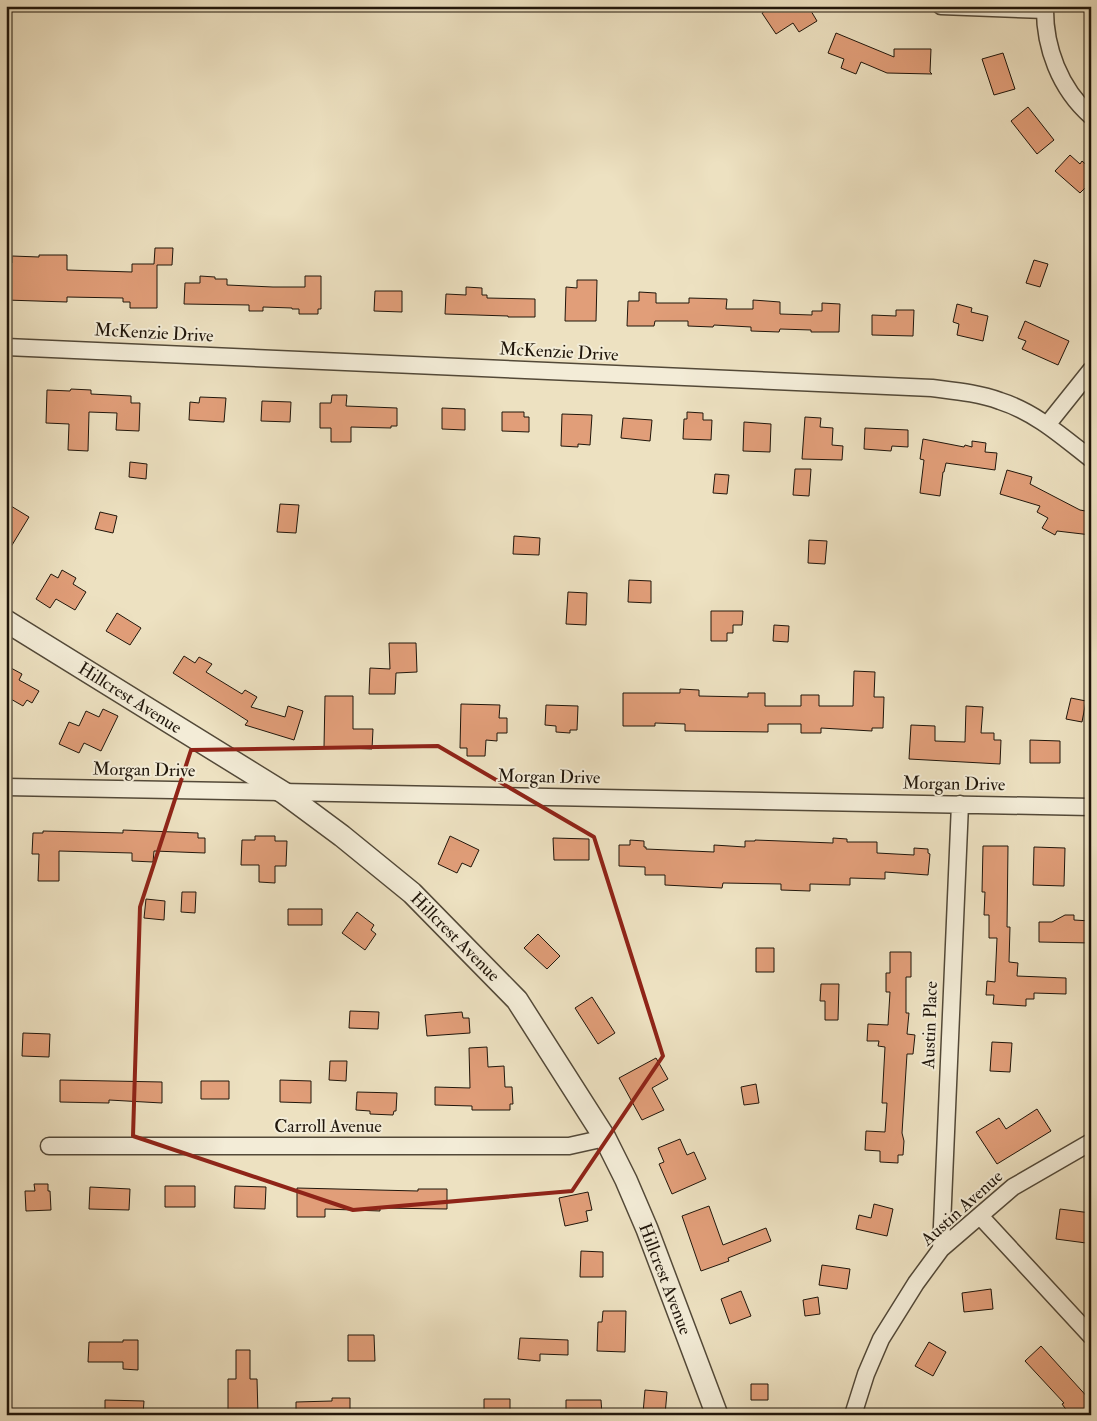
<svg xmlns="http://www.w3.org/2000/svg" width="1097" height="1421" font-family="'IM FELL Double Pica',serif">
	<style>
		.building { fill: #e19e79; stroke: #20160b }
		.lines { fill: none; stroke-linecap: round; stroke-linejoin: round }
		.minor-casing { stroke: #534938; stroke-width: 19 }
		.tertiary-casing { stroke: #534938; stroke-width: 24 }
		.minor { stroke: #f3ecd7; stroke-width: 16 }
		.tertiary { stroke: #f3ecd7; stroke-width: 21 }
		.marked { fill: none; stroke: #8f2418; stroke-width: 4; stroke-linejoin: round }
		.labels { text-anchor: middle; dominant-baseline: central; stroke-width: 4; stroke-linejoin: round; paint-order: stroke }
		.street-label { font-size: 18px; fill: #20160b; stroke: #f3ecd7 }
	</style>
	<rect width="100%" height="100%" fill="#ede1c1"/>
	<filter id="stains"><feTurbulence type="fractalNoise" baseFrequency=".004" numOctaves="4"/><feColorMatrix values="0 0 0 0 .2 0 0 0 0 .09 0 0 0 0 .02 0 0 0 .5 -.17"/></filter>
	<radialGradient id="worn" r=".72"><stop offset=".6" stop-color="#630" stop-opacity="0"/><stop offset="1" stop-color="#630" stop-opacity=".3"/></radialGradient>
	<path class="building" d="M773 6H808L817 21 799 32 793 23 776 34 762 13Z
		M836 33 894 57V49H931L930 72 932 74 887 73 861 62 856 74 841 68 844 59 828 53Z
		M1003 53 1015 89 994 95 982 59Z
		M1028 107 1054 140 1037 154 1011 121Z
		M1070 155 1080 164 1082 161 1091 169V182L1080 193 1055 171Z
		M155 248H173L172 265H157V308H130V302H123V298L67 297V302L6 300V262L12 263V256L39 257V255H67V270L132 272V264H154Z
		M1034 260 1048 264 1040 287 1026 283Z
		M200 276 215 277V279H227V285L273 287H305V276H321V309H318V314H299V309H292V308L263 307V311H249V305L184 304 185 283H200Z
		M577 280H597L596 321H565L566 287 577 288Z
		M466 287 482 288V295H487V298L535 299V317H508V316L445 314 446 294 466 295Z
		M375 291H402V312L374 311Z
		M639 292 656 293V303H689V298L727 299 726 309H753V300L780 302V314L812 315V311H822V303L840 304 839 332H811V330L780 329 779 332 751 331V327L714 325 713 327 688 326V321H655L654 326H627L628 301H639Z
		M957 304 972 308 971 312 988 316 983 341 957 335 959 324 953 322Z
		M896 310H914L913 336 872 335V315L896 316Z
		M1025 321 1069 341 1058 365 1022 349 1026 341 1018 338Z
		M71 389 91 390V394L131 396V403H140L139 431 116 430 117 413 89 412 88 451 68 450 69 424 46 423 47 390 70 391Z
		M332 395H347L346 406 397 408V426H391V428L351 427V442H331V428H320V403H331Z
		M200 397 226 398 224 422 189 420 190 402 199 403Z
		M262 401 291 402 290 422 261 421Z
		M442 408 465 409V430L442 429Z
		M502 412H524V417H529V432L502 431Z
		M687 412 703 413V420H712L711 440 683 439 684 419H687Z
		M562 414 592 415 590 445 578 444V447L561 446Z
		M805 417 821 418 820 427 833 428 832 445 843 446 842 460 802 459Z
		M623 418 652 420 650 441 621 438Z
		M744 422 771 424 770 452 743 451Z
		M865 428 908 430V447L892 446 891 451 864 449Z
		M923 439 964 447 965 445 972 447V441L986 443 985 452 997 453 995 470 946 463 944 472H943L940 496 920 493 924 460 920 459Z
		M130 462 147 464 146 479 129 477Z
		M795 469H811L809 496 793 495Z
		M1007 470 1032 477 1030 484 1080 510 1091 512V535L1057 531 1055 535 1042 528 1048 518 1037 512 1040 506 1000 494Z
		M715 474 729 475 727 494 713 493Z
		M6 503 29 517 6 555Z
		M280 504 299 505 296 533 277 532Z
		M100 512 117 516 113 533 95 529Z
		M514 536 540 538 539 555 513 554Z
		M809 540 827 541 825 564 808 563Z
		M62 570 76 578 73 584 86 592 75 610 56 599 50 608 36 599 51 574 58 578Z
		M629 580 651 581V603L628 602Z
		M568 592 587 593 586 625 566 624Z
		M711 611H743L742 625H733V633H727V641H711Z
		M117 613 141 628 130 645 106 631Z
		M774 625 789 626 788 642 773 641Z
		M389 643H416L417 672 396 673 395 694H369L370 668 390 669Z
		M184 656 195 663 199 657 212 664 206 672 242 694 245 690 257 697 251 707 285 717 288 706 303 711 294 740 245 725 248 721 173 673Z
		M11 668 22 674 19 680 39 691 32 703 27 700 23 706 9 698 6 702V673H8Z
		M854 671 875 672 874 697H884L883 728H872V731L821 728V733H801V724H768V732L685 731V724L655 723V726H623V693H680V689L699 690V696L748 697V693H765V706H801V695H819V706H853Z
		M325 696H353V729H373L372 749 324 747Z
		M1071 698 1086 701 1082 722 1066 719Z
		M461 704 500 705 499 718H507V733H497V741L486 740 485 756H467V748H460Z
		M546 705 578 706 577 730H570V733L556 732V726L545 725Z
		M966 706 983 707 981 733H994V740H1001L1000 764 909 759 911 725 935 726V741L965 742Z
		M103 709 118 716 101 751 84 743 79 753 59 744 69 722 79 726 86 711 99 717Z
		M1030 740 1060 741V763H1030Z
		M123 830 198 833V838H205V853L154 851 153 862 132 861V853L59 851V881H38L39 854H32L33 833H43V831L123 833Z
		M255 836H275V841H287L286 866H275V883L259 882V865H241L242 840H255Z
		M450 836 479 850 471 867 462 863 457 873 438 864Z
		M553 838 589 839V860H554Z
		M833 838 847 839V842H877V853L914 855V848L928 849V853L930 854 928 875 885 872V879L850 878V885L810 884V891L781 890V884L723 883 722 888 665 885V875H645V867L619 866V845H630V840L644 841V847H646V849L714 852V845L745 847V841H755V840L833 843Z
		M983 846H1008L1007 927H1010L1009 962 1018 963 1017 976 1066 978V994L1034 993V999H1026V1006L993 1004 994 995H986L987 981 995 982 997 938H989V915H984L985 892H982Z
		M1034 847 1065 848 1064 886 1033 885Z
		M182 892H196L195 913 181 912Z
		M146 899 165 901 164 920 144 918Z
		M288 909H322V925H288Z
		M357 912 374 925 371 930 376 934 365 950 342 933Z
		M1065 915H1074V920L1091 921V943L1039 942V922H1052Z
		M538 934 560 956 547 969 524 948Z
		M756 948H774V972H756Z
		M890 952H911V977H906V1013H909L907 1034 915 1035 913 1054H907L902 1133 904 1141 903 1155H898V1163L880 1162V1151L865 1150 866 1131 885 1132 887 1103H882L885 1047 878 1046 879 1041H867L868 1024 888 1025 890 992H886V973H890Z
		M821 984H839L838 1020H825V1001H820Z
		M592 997 615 1033 598 1044 575 1008Z
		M350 1011 379 1012 378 1029 349 1028Z
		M462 1012 463 1018H469L470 1033 427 1036 425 1015Z
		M23 1033 50 1034 49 1057 22 1056Z
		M992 1042 1012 1043 1010 1072 990 1071Z
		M487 1047 488 1067 504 1066 505 1087H512L513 1104H510V1110H472V1106L435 1105V1087L470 1088 469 1048Z
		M656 1058 668 1079 652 1088 664 1110 642 1120 619 1078Z
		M330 1061H347L346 1081 329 1080Z
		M60 1080 162 1082V1103L109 1100V1103L60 1102Z
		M280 1080 311 1081V1103L280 1102Z
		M201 1081H229V1099H201Z
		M756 1084 759 1103 744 1105 741 1087Z
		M357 1092 397 1093 396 1111H394L393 1115 370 1114V1111L356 1110Z
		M1037 1109 1051 1131 997 1164 976 1132 999 1118 1006 1129Z
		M680 1139 687 1155 694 1152 706 1179 672 1194 659 1164 664 1162 658 1148Z
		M34 1184H48V1191H50L51 1210 26 1211 25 1191H35Z
		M165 1186H195V1207H165Z
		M235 1186 266 1187 265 1209 234 1208Z
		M90 1187 130 1189 129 1210 89 1209Z
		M297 1188 418 1191V1189H447V1209L380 1208V1211L325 1209V1217H297Z
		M588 1192 592 1210 586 1211 588 1221 565 1226 559 1198Z
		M874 1204 893 1209 887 1236 856 1229 859 1215 871 1218Z
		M709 1206 723 1245 766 1228 771 1241 728 1258 729 1261 701 1271 682 1216Z
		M1060 1209 1091 1213 1086 1243 1056 1239Z
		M581 1251 603 1252V1277H580Z
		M822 1265 850 1269 847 1289 819 1285Z
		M991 1289 993 1309 964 1312 962 1293Z
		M741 1291 751 1316 730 1324 721 1299Z
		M818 1297 820 1314 805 1316 803 1300Z
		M603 1311H626L625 1352 597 1351 598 1322H602Z
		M348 1335H374L375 1361H348Z
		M520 1338 568 1340V1355L540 1354V1361L518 1359Z
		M123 1340H138V1370L123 1369V1362H88L89 1342H123Z
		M929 1342 946 1352 933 1376 915 1366Z
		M1041 1346 1091 1401V1415H1070L1062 1404 1064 1403 1025 1361Z
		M236 1350H250V1379H257L258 1415H228V1379H236Z
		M751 1384H768V1400H751Z
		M645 1390 667 1392 665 1415H649V1414L643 1413Z
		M332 1398H350V1415H296V1402L332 1401Z
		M484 1399H510V1415H484Z
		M105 1400 144 1401 143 1415H105Z
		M566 1400H601L602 1415H566Z"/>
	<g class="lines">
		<defs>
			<path id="minor" d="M941 6 1045 10
				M1045 6C1044 47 1060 89 1091 116
				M6 347 932 388C955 391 978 393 1000 401 1035 412 1063 437 1091 459
				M1047 425 1091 370
				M6 787 1091 807
				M49 1146H569L605 1138
				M980 1216 1091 1336
				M941 1249 960 804
				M853 1415 866 1374 881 1339 916 1283 941 1249 1013 1187 1091 1142"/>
			<path id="tertiary" d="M6 621 284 793 342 836 412 893 517 1000 605 1138 626 1180 647 1229 717 1415"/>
		</defs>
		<use href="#minor" class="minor-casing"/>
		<use href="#tertiary" class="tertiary-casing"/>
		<use href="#minor" class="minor"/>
		<use href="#tertiary" class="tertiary"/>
	</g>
	<path class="marked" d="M438 746 594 837 663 1056 572 1191 353 1210 133 1136 140 907 191 750Z"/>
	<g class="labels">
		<g class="street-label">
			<text transform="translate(154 333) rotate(3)">McKenzie Drive</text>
			<text transform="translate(559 352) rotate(3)">McKenzie Drive</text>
			<text transform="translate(130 698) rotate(32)">Hillcrest Avenue</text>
			<text transform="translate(144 770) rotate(1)">Morgan Drive</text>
			<text transform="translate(549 777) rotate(1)">Morgan Drive</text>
			<text transform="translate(954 784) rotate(1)">Morgan Drive</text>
			<text transform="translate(455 937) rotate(45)">Hillcrest Avenue</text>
			<text transform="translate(930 1025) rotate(-88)">Austin Place</text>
			<text x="328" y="1126">Carroll Avenue</text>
			<text transform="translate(962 1208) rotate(-42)">Austin Avenue</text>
			<text transform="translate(665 1279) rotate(69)">Hillcrest Avenue</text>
		</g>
	</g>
	<rect width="1097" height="1421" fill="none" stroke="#ede1c1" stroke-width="25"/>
	<rect x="8" y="8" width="1082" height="1406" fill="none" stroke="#20160b" stroke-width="2.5"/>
	<rect x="12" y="12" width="1072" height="1396" fill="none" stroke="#20160b"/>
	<rect width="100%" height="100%" filter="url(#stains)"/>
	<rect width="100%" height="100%" fill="url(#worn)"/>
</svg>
